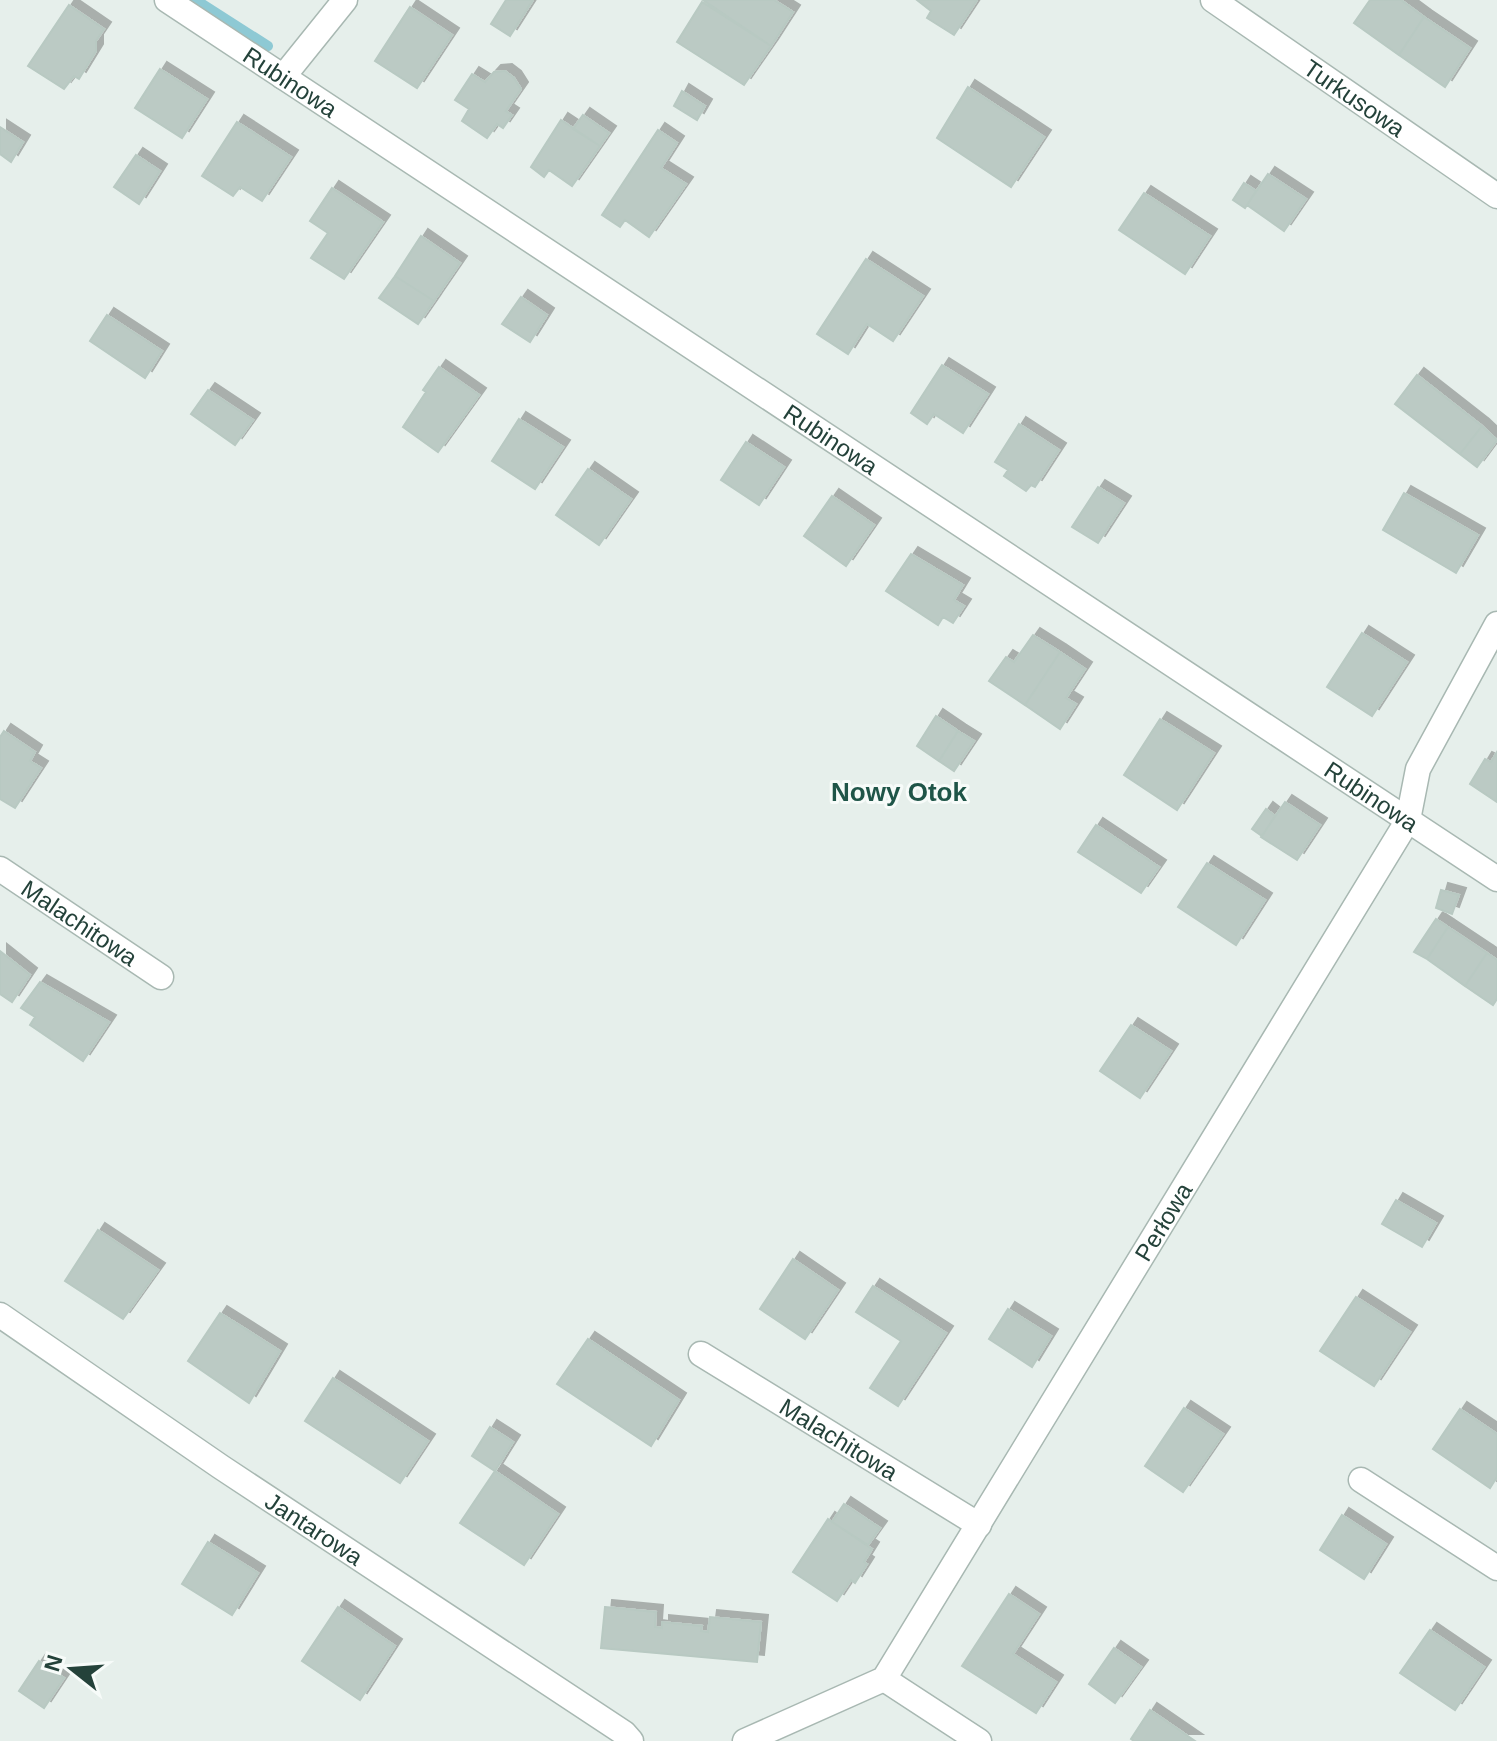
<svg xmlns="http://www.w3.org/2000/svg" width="1497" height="1741" font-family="Helvetica,sans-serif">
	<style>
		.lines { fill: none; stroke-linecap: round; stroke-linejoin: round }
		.stream { stroke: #8ec9d4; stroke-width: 10 }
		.building { fill: #bbcac4; stroke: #b8c9c2; stroke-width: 2; filter: url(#shadow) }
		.minor-casing { stroke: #a8b8b2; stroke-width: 27 }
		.minor { stroke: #fff; stroke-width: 24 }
		.labels { text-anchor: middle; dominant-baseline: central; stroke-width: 6; stroke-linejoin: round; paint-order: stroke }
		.street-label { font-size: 24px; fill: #24423a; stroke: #f7fbf9 }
		.neighbourhood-label { font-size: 26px; font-weight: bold; fill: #1f5548; stroke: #f7fbf9 }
	</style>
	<defs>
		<filter id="shadow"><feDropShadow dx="7" dy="-7" stdDeviation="0" flood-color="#0004"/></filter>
	</defs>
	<rect width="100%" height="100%" fill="#e6efeb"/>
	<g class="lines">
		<path class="stream" d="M196 0 268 46"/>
	</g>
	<path class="building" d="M506 0H533L510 36 491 24Z
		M703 0H774L793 12 771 46Z
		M917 0H977L954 35 927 18 931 11Z
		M1370 0H1401L1424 17 1399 55 1354 23Z
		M702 2 771 46 744 85 677 42Z
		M69 5 104 29 96 41V51L79 79 74 76 64 89 28 66Z
		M410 7 452 35 417 88 375 61Z
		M1424 17 1470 48 1445 87 1399 55Z
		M160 69 207 99 182 138 135 108Z
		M505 71 514 78 521 89 506 111 512 115 503 128 497 124 487 138 462 121 469 109 455 100 472 74 485 82 494 72Z
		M968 87 1044 137 1011 187 937 138Z
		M682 91 705 106 697 120 674 106Z
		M583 115 609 133 600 146 573 129Z
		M561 120 600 146 572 186 549 170 544 177 531 167Z
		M237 122 291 157 262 201 240 187 233 196 202 176Z
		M0 127 23 142 11 162 0 154Z
		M658 130 677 143 661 168 686 184 649 237 625 220 620 227 602 215Z
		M136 155 160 171 139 204 114 187Z
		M1268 174 1306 199 1284 231 1247 205Z
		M1244 183 1256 191 1245 208 1233 200Z
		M332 188 383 222 344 279 311 258 328 233 310 221Z
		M1144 193 1210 236 1185 274 1119 230Z
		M421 236 460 263 434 301 395 276Z
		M866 259 923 296 893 341 867 324 848 354 817 334Z
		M395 276 434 301 418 324 379 298Z
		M521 297 547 315 530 342 502 324Z
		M107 315 162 351 145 378 90 341Z
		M942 365 988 394 963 433 934 414 927 424 911 413Z
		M439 367 479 395 438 452 403 427 426 392 423 390Z
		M1417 375 1482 426 1460 454 1395 404Z
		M208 390 253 420 235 445 191 414Z
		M519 419 563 447 535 489 492 461Z
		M1019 424 1059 450 1035 487 1031 485 1026 491 1004 476 1008 470 995 462Z
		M1482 426 1497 440 1477 467 1460 454Z
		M746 442 784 467 759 505 721 480Z
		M588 469 631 499 599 545 556 515Z
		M1098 487 1124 503 1098 543 1072 527Z
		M1404 493 1478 535 1456 573 1383 530Z
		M832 496 874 525 846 566 804 536Z
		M911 554 963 585 954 600 964 606 953 623 943 617 938 625 886 591Z
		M1362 633 1407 662 1372 716 1327 687Z
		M1033 635 1060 652 1025 705 989 681 1006 657 1014 662Z
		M1060 652 1085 669 1066 698 1076 704 1060 729 1025 705Z
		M936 716 958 731 939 761 917 746Z
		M1160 719 1214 753 1177 810 1124 775Z
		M4 731 35 752 30 761 41 768 15 808 0 799V737Z
		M958 731 974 741 954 771 939 761Z
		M1497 752V802L1470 784 1485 759 1491 762Z
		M1285 802 1320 825 1297 860 1261 837Z
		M1266 809 1275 816 1262 836 1252 829Z
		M1096 825 1159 867 1141 893 1078 852Z
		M1207 863 1265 900 1236 945 1178 907Z
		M1441 890 1459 895 1452 914 1436 908Z
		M1436 919 1448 927 1427 959 1414 952Z
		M1448 927 1487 953 1465 986 1427 959Z
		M0 951 30 975 12 1002 0 994Z
		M1487 953 1497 960V999L1493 1005 1465 986Z
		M40 982 109 1022 83 1061 30 1025 35 1017 21 1008Z
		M1131 1025 1171 1051 1140 1098 1100 1071Z
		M1396 1200 1436 1223 1422 1247 1382 1224Z
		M98 1230 158 1270 123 1319 65 1281Z
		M793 1259 838 1290 805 1339 760 1309Z
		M873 1286 946 1333 898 1406 870 1388 901 1341 856 1312Z
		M1356 1297 1410 1332 1374 1386 1320 1351Z
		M1008 1309 1051 1336 1032 1367 989 1339Z
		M220 1313 280 1351 249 1403 188 1361Z
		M588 1339 679 1400 651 1446 557 1384Z
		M333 1378 428 1441 400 1483 305 1421Z
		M1184 1408 1223 1434 1183 1492 1145 1466Z
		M1460 1409 1497 1434V1477L1490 1488 1433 1449Z
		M490 1427 513 1442 495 1471 472 1456Z
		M495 1471 558 1514 524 1565 460 1523Z
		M844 1504 880 1528 868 1545 832 1522Z
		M1342 1515 1386 1544 1364 1579 1320 1550Z
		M828 1519 872 1549 864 1562 867 1564 855 1583 851 1580 837 1601 793 1572Z
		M208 1542 258 1573 232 1615 182 1584Z
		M1009 1594 1039 1614 1013 1654 1056 1682 1036 1713 962 1666Z
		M338 1607 395 1646 360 1700 302 1661Z
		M605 1607 656 1612 655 1627 662 1628V1622L702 1626 701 1631 708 1632 710 1617 761 1622 757 1662 601 1648Z
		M1430 1630 1484 1667 1455 1710 1400 1673Z
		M1114 1648 1141 1667 1115 1703 1089 1684Z
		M39 1661 64 1678 44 1708 19 1691Z
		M1150 1710 1195 1741H1134L1131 1739Z"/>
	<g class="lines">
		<defs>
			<g id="minor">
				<path id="s1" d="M167 0 1497 879"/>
				<path id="s2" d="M1213 0 1497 196"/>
				<path d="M283 77 345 0"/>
				<path id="s3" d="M0 869 161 977"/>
				<path id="s4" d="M0 1315 221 1467 624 1733 631 1741"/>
				<path id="s5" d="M701 1354 979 1525"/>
				<path d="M1361 1480 1497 1568"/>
				<path d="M884 1679 979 1741"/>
				<path id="s6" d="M745 1741 884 1679 1408 820 1418 769 1497 624"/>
			</g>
		</defs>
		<use href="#minor" class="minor-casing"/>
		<use href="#minor" class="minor"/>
	</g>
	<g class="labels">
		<g class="street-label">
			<text stroke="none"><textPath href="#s1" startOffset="148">Rubinowa</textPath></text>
			<text stroke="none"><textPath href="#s2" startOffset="172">Turkusowa</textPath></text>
			<text stroke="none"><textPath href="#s1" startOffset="796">Rubinowa</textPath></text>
			<text stroke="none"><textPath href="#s1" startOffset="1444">Rubinowa</textPath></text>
			<text stroke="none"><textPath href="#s3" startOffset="96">Malachitowa</textPath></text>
			<text stroke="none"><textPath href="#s6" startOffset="688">Perłowa</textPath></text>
			<text stroke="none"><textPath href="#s5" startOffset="162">Malachitowa</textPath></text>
			<text stroke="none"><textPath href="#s4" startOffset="380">Jantarowa</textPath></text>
		</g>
		<g class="neighbourhood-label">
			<text x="899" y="792">Nowy Otok</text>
		</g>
	</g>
	<g transform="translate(72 1669) rotate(287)" stroke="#f7fbf9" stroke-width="6" paint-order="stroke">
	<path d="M0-6L14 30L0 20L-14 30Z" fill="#24423a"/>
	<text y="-12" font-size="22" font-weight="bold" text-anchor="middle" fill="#24423a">N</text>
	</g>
</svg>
